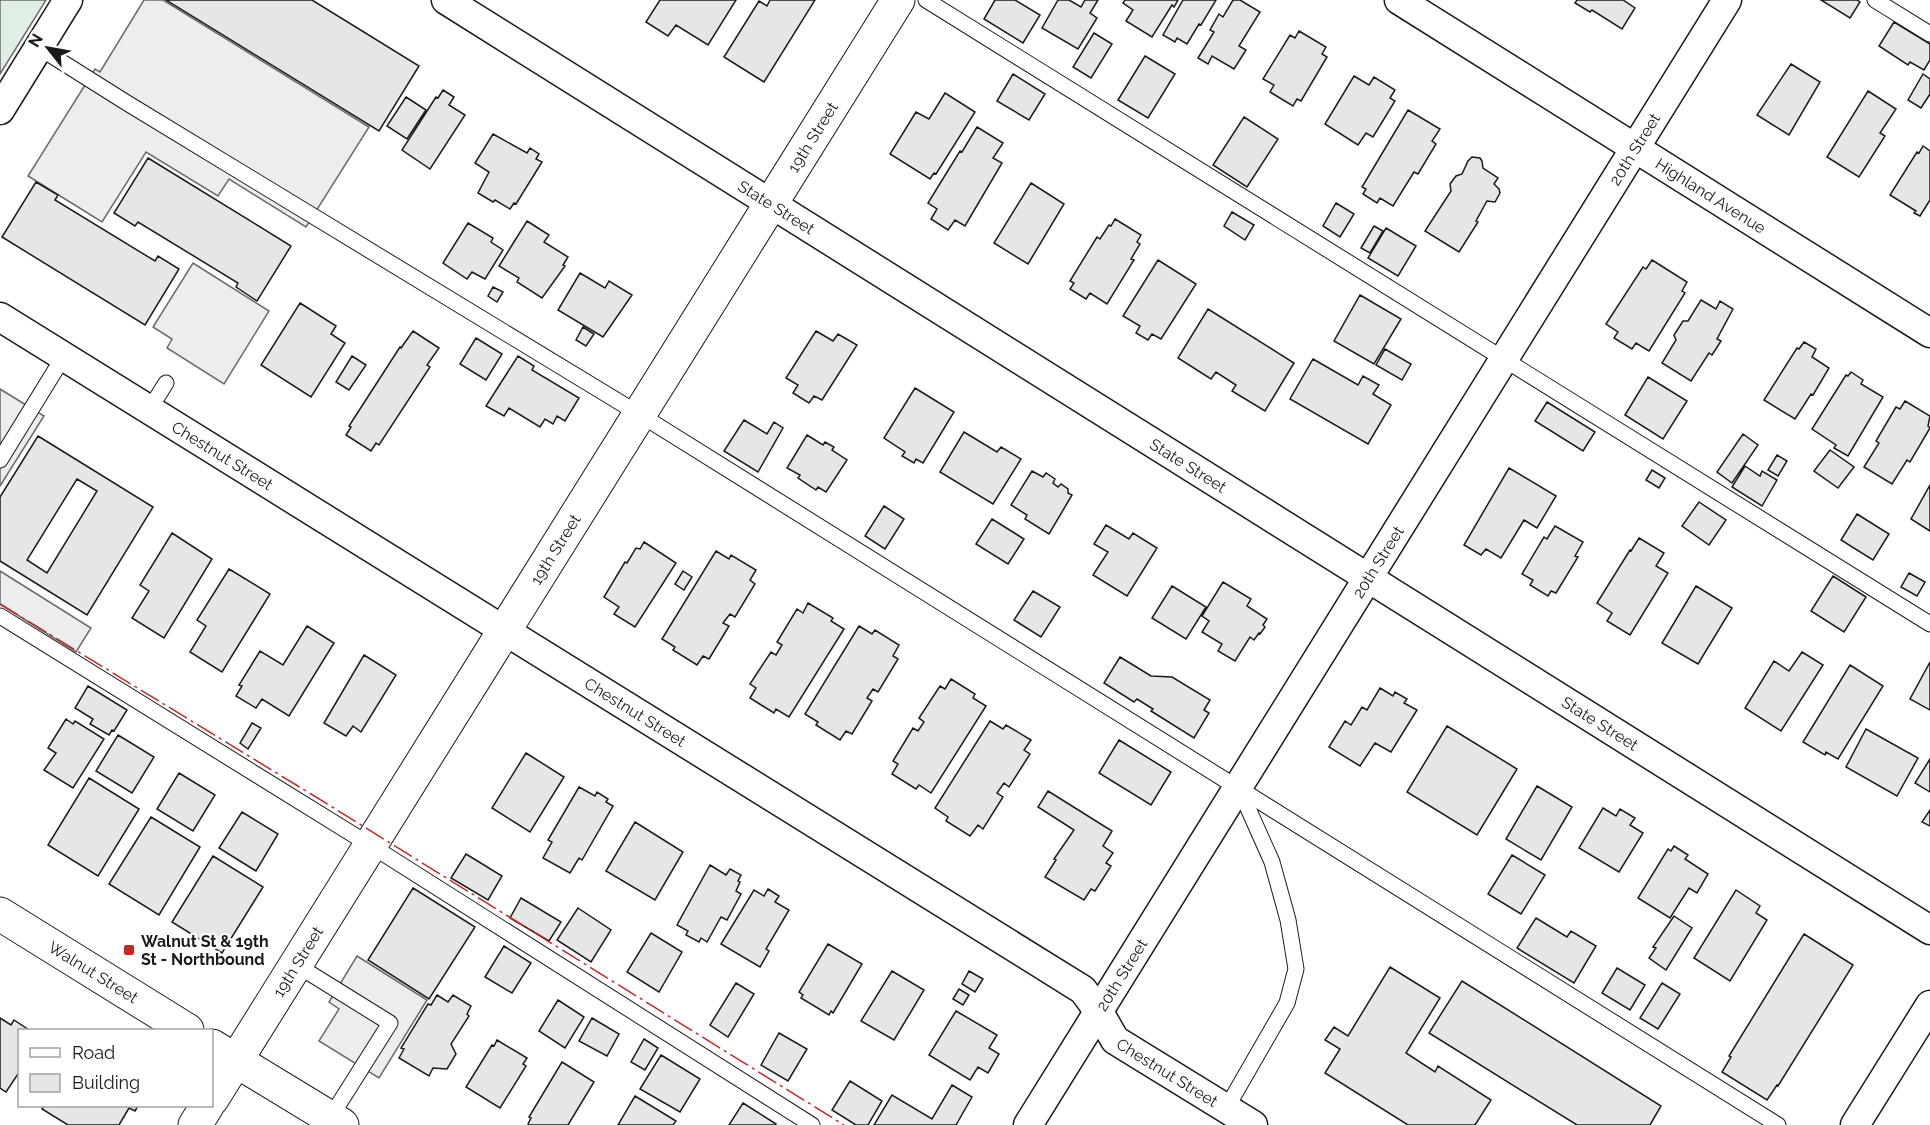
<svg xmlns="http://www.w3.org/2000/svg" width="1930" height="1125" font-family="Raleway,sans-serif">
	<style>
		.park { fill: #e0efe3; stroke: #6a6a6a; stroke-width: 1.5 }
		.parking { fill: #ededed; stroke: #6a6a6a; stroke-width: 1.5 }
		.building { fill: #e6e6e6; stroke: #1a1a1a; stroke-width: 1.5; fill-rule: evenodd }
		.lines { fill: none; stroke-linecap: round; stroke-linejoin: round }
		.service-casing { stroke: #1a1a1a; stroke-width: 17 }
		.minor-casing { stroke: #1a1a1a; stroke-width: 31 }
		.tertiary-casing { stroke: #1a1a1a; stroke-width: 35 }
		.secondary-casing { stroke: #1a1a1a; stroke-width: 35 }
		.service { stroke: #fff; stroke-width: 15 }
		.minor { stroke: #fff; stroke-width: 28 }
		.tertiary { stroke: #fff; stroke-width: 33 }
		.secondary { stroke: #fff; stroke-width: 33 }
		.power { stroke: #c62828; stroke-width: 1.5; stroke-dasharray: 21 4.5 3 4.5; stroke-linecap: butt }
		.poi-dot { fill: #c62828; stroke: #fff; stroke-width: 2 }
		.labels { text-anchor: middle; dominant-baseline: central; stroke-width: 4.5; stroke-linejoin: round; paint-order: stroke }
		.street-label { font-size: 16px; fill: #1a1a1a; stroke: #fff }
		.poi-label { font-size: 16px; font-weight: bold; fill: #1a1a1a; stroke: #fff; text-anchor: start }
	</style>
	<rect width="100%" height="100%" fill="#fff"/>
	<path class="park" d="M0 0H46L0 74Z"/>
	<path class="parking" d="M144 0H163L369 127 306 227 229 179 218 196 146 152 102 222 28 176 95 69 100 72Z
		M193 263 269 311 224 384 167 348 172 339 153 327Z
		M0 389 44 416 0 486Z
		M0 571 91 628 76 652 0 604Z
		M357 956 427 1000 379 1078 319 1041 339 1009 329 1002Z"/>
	<path class="building" d="M166 0H312L419 66 379 131Z
		M660 0H736L708 45 676 25 668 36 646 22Z
		M770 0H815L764 82 724 57 759 1 767 6Z
		M995 0H1015L1040 15 1023 43 984 19Z
		M1058 0H1069L1081 7 1085 0H1098L1090 13 1097 18 1078 49 1042 28Z
		M1125 0H1178L1174 7 1172 5 1152 37 1126 21 1133 10 1123 3Z
		M1183 0H1216L1201 25 1199 24 1187 44 1177 38 1175 42 1163 35Z
		M1233 0H1240L1260 12 1239 46 1246 50 1234 69 1212 56 1208 64 1198 58 1214 32 1210 30 1219 14 1223 17Z
		M1577 0H1623L1635 8 1622 29 1592 10 1590 12 1575 3Z
		M1821 0H1857L1860 2 1850 18Z
		M1894 22 1930 44V60L1924 70 1910 62 1908 65 1879 46Z
		M1299 31 1326 47 1322 54 1327 57 1301 101 1297 99 1293 106 1270 92 1274 85 1263 79 1290 35 1295 38Z
		M1094 33 1112 44 1091 78 1073 67Z
		M1145 56 1175 74 1148 118 1118 100Z
		M1791 64 1820 82 1789 135 1757 115Z
		M1013 74 1045 94 1029 120 997 101Z
		M1923 74 1930 79V94L1921 108 1908 100Z
		M1354 76 1369 85 1374 77 1395 90 1390 98 1395 101 1373 137 1366 133 1358 145 1325 124Z
		M443 90 454 97 449 105 465 115 430 169 402 150 436 97 438 98Z
		M1868 91 1896 109 1880 133 1885 136 1859 177 1827 157Z
		M945 93 975 112 936 174 934 173 930 179 890 154 916 112 929 119Z
		M406 97 426 110 407 139 387 126Z
		M1408 110 1440 129 1432 141 1436 144 1418 174 1414 172 1393 206 1380 198 1377 203 1363 194 1366 189 1362 187Z
		M1244 117 1278 139 1247 187 1213 165Z
		M977 127 1003 143 993 158 1002 163 965 226 955 220 948 230 931 219 937 209 928 203 960 151 962 152Z
		M493 134 527 153 530 148 539 154 536 159 542 162 516 204 514 203 510 209 495 200 493 202 478 193 489 172 475 163Z
		M1923 146 1930 151V200L1920 216 1914 213 1916 211 1890 195 1917 152 1919 153Z
		M1472 157 1480 158 1482 161 1483 168 1498 178 1494 184 1499 189 1500 193 1495 202 1487 201 1476 221 1478 222 1459 252 1425 231 1451 191 1450 184 1456 176 1462 174 1468 161Z
		M148 158 291 246 257 301 236 287 238 283 138 222 135 226 114 213Z
		M36 182 58 195 55 200 155 261 158 256 179 269 145 325 2 237Z
		M1031 183 1064 204 1028 264 994 243Z
		M1336 203 1354 214 1340 237 1323 226Z
		M1232 212 1254 225 1245 240 1224 226Z
		M1115 219 1141 235 1137 242 1140 244 1131 259 1134 260 1107 304 1090 293 1086 299 1070 289 1074 283 1070 281 1097 237 1100 239 1109 225 1111 226Z
		M527 221 549 235 544 242 568 257 563 265 565 266 542 298 517 282 519 278 499 266Z
		M468 223 493 238 491 242 503 250 485 279 472 272 467 279 443 263Z
		M1374 226 1383 231 1370 253 1361 248Z
		M1386 228 1416 246 1398 276 1368 258Z
		M1158 260 1196 284 1161 339 1152 334 1148 340 1136 333 1140 326 1123 316Z
		M1652 260 1687 282 1682 291 1685 293 1649 351 1636 343 1632 349 1614 338 1618 332 1606 324 1643 267 1646 269Z
		M580 273 605 288 609 281 632 295 603 337 558 310Z
		M493 287 503 292 497 302 488 296Z
		M1360 295 1401 319 1374 364 1334 341Z
		M1701 300 1716 309 1720 301 1733 309 1717 339 1721 341 1712 355 1709 353 1691 381 1662 363 1676 340 1674 335 1683 321H1688Z
		M300 303 336 326 331 334 345 343 311 397 261 365Z
		M1208 309 1294 363 1265 411 1232 391 1236 385 1216 372 1211 379 1178 358Z
		M583 327 594 334 586 346 576 340Z
		M413 331 439 348 427 365 430 367 379 445 376 443 371 451 346 435 351 427 349 426 400 347 401 348Z
		M816 331 833 341 838 334 857 345 822 400 814 396 809 403 793 393 798 385 786 378Z
		M476 338 502 354 486 380 460 364Z
		M1804 342 1816 349 1812 357 1829 368 1813 395 1811 394 1795 419 1764 400 1797 348 1799 349Z
		M1385 349 1411 364 1402 380 1376 365Z
		M352 356 366 365 349 390 336 382Z
		M518 356 534 366 532 370 579 398 565 421 557 416 553 424 545 419 540 427 509 408 504 416 486 406Z
		M1313 359 1358 385 1363 376 1379 385 1373 394 1391 405 1368 444 1290 399Z
		M1851 372 1863 380 1861 384 1883 397 1848 456 1834 448 1836 445 1812 429 1846 375 1848 376Z
		M1648 377 1687 401 1663 439 1625 415Z
		M915 388 954 412 923 463 916 459 914 463 902 456 905 452 884 438Z
		M1905 401 1930 416 1928 426 1930 428 1910 462 1907 460 1892 484 1864 467 1879 443 1876 441 1896 407 1900 409Z
		M1547 402 1595 432 1583 451 1535 421Z
		M744 420 767 434 774 422 783 428 758 472 724 451Z
		M964 432 997 452 1001 447 1021 459 993 504 940 472Z
		M1743 434 1758 445 1732 483 1717 472Z
		M807 435 823 445 825 442 834 447 832 450 847 460 826 492 818 487 816 490 798 478 800 475 787 468Z
		M38 436 153 507 87 615 0 561V497ZM77 479 97 491 47 573 27 560Z
		M1830 450 1854 467 1838 488 1814 471Z
		M1777 455 1787 461 1778 476 1768 470Z
		M1745 466 1760 476 1762 471 1777 480 1762 506 1732 487Z
		M1509 468 1556 496 1537 528 1524 520 1501 558 1486 549 1481 555 1464 545Z
		M1652 470 1665 478 1659 488 1646 480Z
		M1032 471 1043 477 1046 473 1055 479 1053 483 1058 487 1061 484 1068 489V493L1072 495 1049 534 1025 519 1027 515 1011 505Z
		M1930 485V531L1911 519Z
		M1699 502 1726 520 1709 545 1682 526Z
		M884 506 904 519 885 549 865 536Z
		M1857 514 1889 534 1873 560 1841 540Z
		M992 519 1024 539 1008 564 976 544Z
		M1106 525 1129 539 1133 533 1157 548 1127 596 1093 575 1108 552 1094 544Z
		M1555 526 1583 542 1575 556 1578 557 1556 593 1551 591 1548 596 1530 585 1533 580 1522 574 1544 537 1547 539Z
		M172 533 212 559 164 638 132 618 149 591 140 585Z
		M1639 538 1664 553 1656 566 1668 573 1630 635 1607 621 1612 613 1597 603 1630 550 1631 551Z
		M644 542 676 563 635 627 614 614 619 607 604 597 625 562 627 563 636 548 640 549Z
		M716 551 729 559 731 555 756 570 750 580 755 584 735 617 730 614 723 623 729 626 709 659 703 656 697 665 673 650 675 647 662 639Z
		M229 569 270 594 222 672 190 652 206 626 197 620Z
		M683 571 692 577 684 590 675 584Z
		M1909 573 1925 582 1917 596 1901 587Z
		M1833 576 1866 597 1844 632 1811 611Z
		M1223 582 1251 599 1247 606 1267 619 1263 625 1265 627 1260 634 1259 633 1254 640 1250 637 1235 661 1218 651 1222 644 1202 632 1209 621 1202 616Z
		M1172 586 1206 607 1186 639 1152 618Z
		M1696 586 1732 608 1698 664 1662 643Z
		M1033 591 1060 607 1041 637 1014 620Z
		M808 603 833 618 831 621 844 629 789 717 776 709 774 713 750 698 756 688 750 684 771 652 776 655 782 645 777 642 797 609 803 613Z
		M307 626 334 643 289 716 262 699 256 708 236 696 242 686 239 685 260 651 283 665Z
		M859 626 872 634 875 630 899 645 893 656 898 659 878 692 873 689 867 698 872 701 852 734 846 731 840 740 816 725 818 722 805 714Z
		M1802 652 1823 665 1781 731 1745 708 1774 661 1789 671Z
		M364 655 396 675 361 732 353 726 346 736 324 723Z
		M1120 657 1151 676 1172 677 1210 700 1204 710 1209 713 1194 738 1151 711 1153 709 1137 699 1134 702 1104 683Z
		M1930 662V710L1910 699Z
		M1850 665 1883 686 1838 759 1826 752 1825 755 1803 742Z
		M951 679 975 694 973 698 986 706 931 793 919 785 916 789 892 774 898 764 893 761 913 728 918 731 924 722 919 718 940 686 945 689Z
		M88 686 127 710 114 731 112 730 109 735 90 724 93 719 75 708Z
		M1380 688 1393 696 1395 692 1407 699 1404 703 1417 710 1391 752 1375 743 1360 766 1329 747 1345 721 1351 725 1362 707 1367 710Z
		M66 719 73 724 75 721 104 739 73 788 44 770 56 753 48 748Z
		M990 721 1003 729 1006 725 1031 740 1024 750 1030 754 1009 787 1004 783 997 793 1003 797 983 829 978 825 970 836 946 821 948 817 935 808Z
		M252 723 261 728 248 749 240 743Z
		M1447 726 1517 769 1477 835 1407 792Z
		M1866 729 1918 758 1897 796 1846 767Z
		M118 735 154 757 132 793 96 771Z
		M1119 740 1171 772 1151 805 1099 773Z
		M526 753 564 777 530 832 492 808Z
		M1930 759V792L1915 783Z
		M179 773 215 795 193 831 157 809Z
		M89 778 139 809 98 876 48 845Z
		M1537 786 1572 807 1541 860 1506 839Z
		M579 787 595 796 597 792 608 799 606 802 613 806 582 860 579 858 570 873 543 858 552 842 548 840Z
		M1048 791 1112 831 1103 846 1113 853 1106 863 1111 866 1095 891 1091 889 1084 900 1045 877 1056 860 1054 859 1074 830 1038 807Z
		M1603 808 1616 816 1620 809 1635 818 1630 825 1643 833 1619 872 1579 848Z
		M1930 810V826L1922 822Z
		M242 812 278 834 256 871 219 848Z
		M151 817 200 847 159 915 109 884Z
		M635 822 683 852 655 900 606 871Z
		M1674 846 1688 855 1685 859 1708 874 1697 893 1689 888 1670 918 1638 898 1668 849 1671 851Z
		M466 854 502 876 488 900 451 878Z
		M1512 855 1545 875 1521 914 1488 894Z
		M213 856 263 887 222 953 172 922Z
		M710 865 726 875 730 869 741 875 738 881 740 882 736 891 741 894 727 920 721 917 707 942 701 938 699 942 686 935 688 931 677 925Z
		M413 888 475 927 429 999 368 960Z
		M768 889 779 896 775 902 789 910 766 949 769 951 760 967 721 944 754 890 764 896Z
		M1736 890 1760 906 1756 913 1767 920 1730 981 1694 958Z
		M521 898 561 922 549 941 510 918Z
		M578 908 611 930 591 962 557 940Z
		M1674 916 1692 928 1666 970 1649 958 1656 948 1653 947Z
		M1536 918 1567 937 1571 931 1596 946 1574 983 1517 948Z
		M651 933 682 952 659 992 627 972Z
		M1804 934 1853 965 1778 1086 1777 1085 1767 1100 1722 1072 1731 1057 1729 1056Z
		M828 944 862 964 833 1013 831 1011 829 1015 801 998 803 995 799 992Z
		M504 946 531 963 512 993 485 977Z
		M1390 967 1440 998 1406 1053 1435 1072 1438 1066 1491 1100 1475 1125H1408L1325 1073 1340 1049 1325 1040 1334 1027 1348 1036Z
		M1617 968 1645 985 1630 1010 1602 993Z
		M892 971 924 990 894 1040 861 1021Z
		M969 971 983 979 975 992 962 984Z
		M1462 981 1661 1106 1650 1125H1577L1429 1033Z
		M736 983 754 994 728 1037 710 1025Z
		M1662 983 1680 994 1658 1029 1640 1018Z
		M959 989 969 995 963 1005 953 999Z
		M437 995 448 1002 453 995 471 1006 467 1014 469 1016 451 1044 456 1054 447 1069 433 1068 429 1076 399 1058 404 1049 401 1048 428 1004 431 1005Z
		M558 1000 584 1017 565 1048 539 1031Z
		M956 1011 997 1035 989 1048 999 1054 988 1073 978 1067 970 1080 929 1055Z
		M0 1018 11 1025 14 1020 29 1030H20V1071L6 1092 0 1088Z
		M592 1018 619 1034 607 1056 579 1041Z
		M779 1033 807 1049 788 1081 761 1065Z
		M644 1039 658 1048 645 1070 631 1062Z
		M497 1040 527 1058 523 1064 526 1066 500 1108 466 1087 492 1045 494 1046Z
		M661 1055 700 1079 680 1112 640 1089Z
		M562 1062 594 1082 568 1125H529L528 1124 531 1118 529 1117Z
		M850 1081 882 1101 868 1125H856L832 1110Z
		M952 1085 972 1097 956 1125H874L892 1095 932 1119Z
		M635 1096 676 1121 673 1125H618Z
		M743 1103 776 1124 775 1125H729Z
		M44 1106H138L135 1111 129 1108 119 1125H68L42 1109Z"/>
	<g class="lines">
		<defs>
			<path id="service" d="M926 0 1930 624
				M1875 0 1930 34
				M38 47 127 103 639 414 1778 1125
				M149 410 166 383
				M0 460 64 356
				M0 616 370 845 812 1125
				M295 964 390 1023 330 1118
				M1226 1109 1287 1003 1296 969 1288 920 1272 862 1239 788"/>
			<g id="minor">
				<path id="s1" d="M446 0 1930 930"/>
				<path id="s2" d="M1399 0 1930 333"/>
				<path d="M0 110 68 0"/>
				<path id="s3" d="M0 317 1083 990 1099 1012 1115 1040 1253 1125"/>
				<path id="s4" d="M1028 1125 1727 0"/>
				<path d="M1855 1125 1930 1005"/>
			</g>
			<g id="tertiary">
				<path id="s5" d="M212 1099 898 0"/>
				<path d="M195 1125 207 1106"/>
			</g>
			<g id="secondary">
				<path id="s6" d="M0 914 187 1030"/>
				<path d="M212 1046 342 1125"/>
			</g>
		</defs>
		<use href="#service" class="service-casing"/>
		<use href="#minor" class="minor-casing"/>
		<use href="#tertiary" class="tertiary-casing"/>
		<use href="#secondary" class="secondary-casing"/>
		<use href="#service" class="service"/>
		<use href="#minor" class="minor"/>
		<use href="#tertiary" class="tertiary"/>
		<use href="#secondary" class="secondary"/>
		<path class="power" d="M0 604 329 805 844 1125"/>
	</g>
	<rect class="poi-dot" x="123" y="944" width="12" height="12" rx="3"/>
	<g class="labels">
		<g class="street-label">
			<text stroke="none"><textPath href="#s5" startOffset="1134">19th Street</textPath></text>
			<text stroke="none"><textPath href="#s4" startOffset="1149">20th Street</textPath></text>
			<text stroke="none"><textPath href="#s2" startOffset="368">Highland Avenue</textPath></text>
			<text stroke="none"><textPath href="#s1" startOffset="390">State Street</textPath></text>
			<text stroke="none"><textPath href="#s3" startOffset="262">Chestnut Street</textPath></text>
			<text stroke="none"><textPath href="#s1" startOffset="876">State Street</textPath></text>
			<text stroke="none"><textPath href="#s5" startOffset="648">19th Street</textPath></text>
			<text stroke="none"><textPath href="#s4" startOffset="663">20th Street</textPath></text>
			<text stroke="none"><textPath href="#s3" startOffset="748">Chestnut Street</textPath></text>
			<text stroke="none"><textPath href="#s1" startOffset="1362">State Street</textPath></text>
			<text stroke="none"><textPath href="#s5" startOffset="162">19th Street</textPath></text>
			<text stroke="none"><textPath href="#s6" startOffset="110">Walnut Street</textPath></text>
			<text stroke="none"><textPath href="#s4" startOffset="177">20th Street</textPath></text>
			<text stroke="none"><textPath href="#s3" startOffset="1396">Chestnut Street</textPath></text>
		</g>
		<g class="poi-label">
			<text x="141" y="941">Walnut St &amp; 19th<tspan x="141" dy="18">St - Northbound</tspan></text>
		</g>
	</g>
	<rect x="18" y="1029" width="195" height="78" fill="#ffffff" stroke="#a3a3a3" stroke-width="1.5"/>
	<rect x="30" y="1048" width="30" height="9" fill="#ffffff" stroke="#a3a3a3" stroke-width="1.5"/>
	<text x="72" y="1059" font-size="18" fill="#1a1a1a">Road</text>
	<rect x="30" y="1074" width="30" height="18" fill="#e6e6e6" stroke="#a3a3a3" stroke-width="1.5"/>
	<text x="72" y="1089" font-size="18" fill="#1a1a1a">Building</text>
	<g transform="translate(48 48) rotate(301)" stroke="#ffffff" stroke-width="4.5" paint-order="stroke">
	<path d="M0-4.5L10 22L0 15L-10 22Z" fill="#1a1a1a"/>
	<text y="-9" font-size="16" font-weight="bold" text-anchor="middle" fill="#1a1a1a">N</text>
	</g>
</svg>
